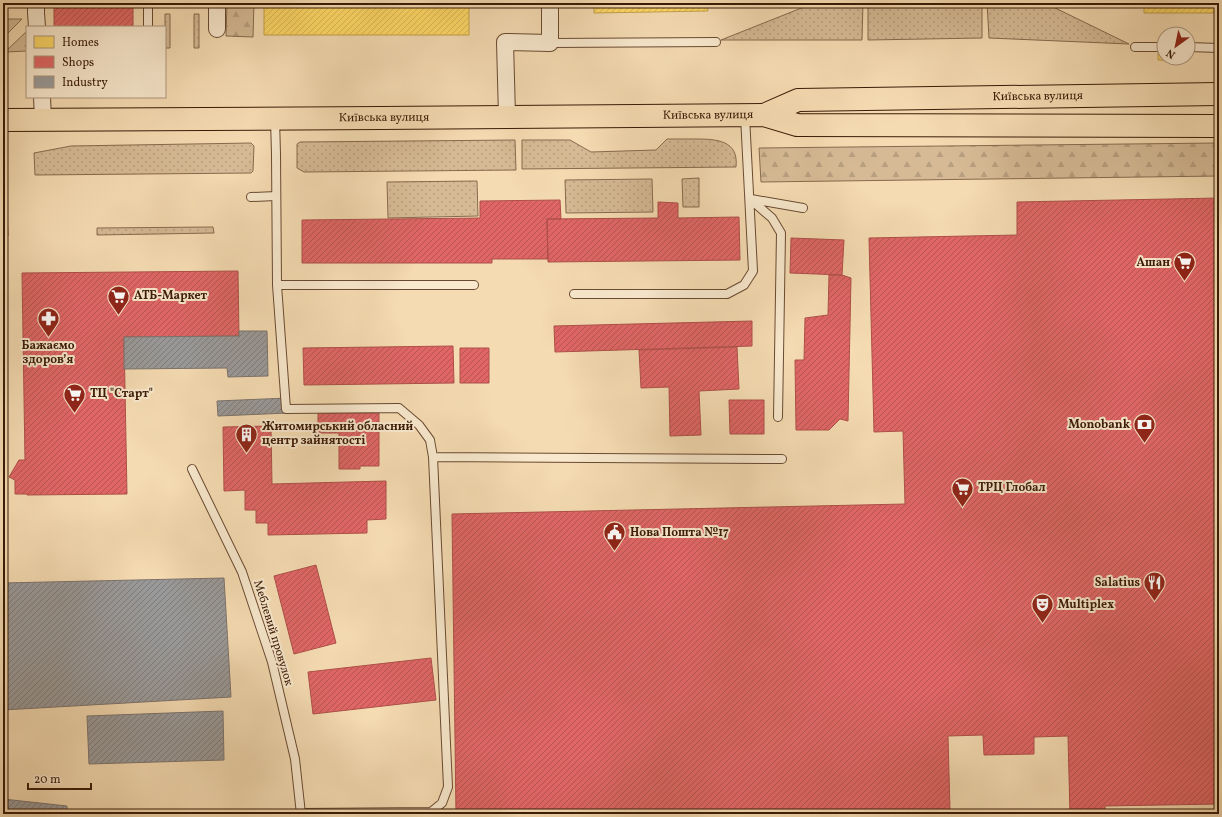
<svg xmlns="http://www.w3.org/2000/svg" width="1222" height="817" font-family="Vollkorn,serif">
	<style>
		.green { fill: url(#green-dots); stroke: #886a4e }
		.forest { fill: url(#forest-firs); stroke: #886a4e }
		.homes { fill: url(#homes-hatch); stroke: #c4a049 }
		.shops { fill: url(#shops-hatch); stroke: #ae4f49 }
		.industry { fill: url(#industry-hatch); stroke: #7c736d }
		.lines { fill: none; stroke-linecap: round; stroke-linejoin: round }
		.lane-casing { stroke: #694a31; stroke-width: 10 }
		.street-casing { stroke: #694a31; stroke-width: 18 }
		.primary-casing { stroke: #3a1a06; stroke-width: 24 }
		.lane { stroke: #f8e8cd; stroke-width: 8 }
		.street { stroke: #f8e8cd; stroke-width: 16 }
		.primary { stroke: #f5dbb2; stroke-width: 22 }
		.labels { text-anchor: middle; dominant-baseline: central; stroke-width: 4; stroke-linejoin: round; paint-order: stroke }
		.street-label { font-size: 12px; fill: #3a1a06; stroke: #f8e8cd }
		.poi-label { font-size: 12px; font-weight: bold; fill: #3a1a06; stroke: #f8e8cd; text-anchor: start }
	</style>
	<defs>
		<pattern id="green-dots" width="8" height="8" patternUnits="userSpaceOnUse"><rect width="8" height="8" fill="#d5ba95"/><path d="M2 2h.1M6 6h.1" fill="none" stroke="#b89f7f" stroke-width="1.8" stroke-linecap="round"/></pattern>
		<pattern id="forest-firs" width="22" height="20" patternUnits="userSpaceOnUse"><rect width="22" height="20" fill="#d5ba95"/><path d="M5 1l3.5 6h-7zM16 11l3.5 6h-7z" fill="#b89f7f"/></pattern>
		<pattern id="homes-hatch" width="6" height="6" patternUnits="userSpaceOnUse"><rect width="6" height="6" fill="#ffd966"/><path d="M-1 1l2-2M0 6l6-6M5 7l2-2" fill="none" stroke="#dbba57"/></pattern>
		<pattern id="shops-hatch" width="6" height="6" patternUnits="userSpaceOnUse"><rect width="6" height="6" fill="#e06666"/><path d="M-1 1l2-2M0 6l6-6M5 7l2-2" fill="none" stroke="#b75352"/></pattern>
		<pattern id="industry-hatch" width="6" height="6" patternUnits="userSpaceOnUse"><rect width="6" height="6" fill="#999"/><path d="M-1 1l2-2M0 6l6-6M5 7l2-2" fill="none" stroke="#7e7c7b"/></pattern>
	</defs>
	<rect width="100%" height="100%" fill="#f5dbb2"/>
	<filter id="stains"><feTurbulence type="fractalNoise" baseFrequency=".005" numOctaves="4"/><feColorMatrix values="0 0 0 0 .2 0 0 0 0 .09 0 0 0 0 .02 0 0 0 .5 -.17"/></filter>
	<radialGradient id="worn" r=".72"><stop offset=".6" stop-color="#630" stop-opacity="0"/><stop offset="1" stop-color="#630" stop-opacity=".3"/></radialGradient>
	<path class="green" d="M814 3H863L862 40H721Z
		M868 3H982V38L868 40Z
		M987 3H1045L1129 44 989 38Z
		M165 14H170V48H165Z
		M194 14H199V48H194Z
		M667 139C677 139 686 139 695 139 716 139 739 140 736 167L522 169V140H570L591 152 656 150Z
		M515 140 516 170 304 172 297 168V144L300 142Z
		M251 143 254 146 253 171 251 173 35 175 34 153 71 146Z
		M699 178V207H683L682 179Z
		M652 179 653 212 566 213 565 180Z
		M477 181 478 216 388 218 387 182Z
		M213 227 214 233 97 235V228Z"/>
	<path class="forest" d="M227 3H254L253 37 226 36Z
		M3 19H22L3 38Z
		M27 31V51L5 52Z
		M1219 143V176L761 182 759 148Z"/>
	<path class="homes" d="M264 3H469V35H264Z
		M594 3H707L708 11 594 13Z
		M1144 3H1219V13H1144Z
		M1158 52H1164V58H1183V61L1158 60Z"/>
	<path class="shops" d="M54 3H133V27H54Z
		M3 189H6L8 236H3Z
		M1219 198V804L1105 806V814H1070L1068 736 1034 737V754L984 755 983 735 948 736 950 811 861 814H456L452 514 905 504 903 431 874 432 869 238 1017 235V202Z
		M560 200 561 219H547L548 259H492V263H302V220L480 218V201Z
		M658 202 678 203V218L739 217 740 260 548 262 547 219 658 218Z
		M791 238 844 240 842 275 790 273Z
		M238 271 239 336 124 337 127 494 27 495V494H15V480L9 477 19 460H25L22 273Z
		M829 275H842L851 278 848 421 840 419 829 430H796L795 360H804L805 318 828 315Z
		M752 321V346L555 352 554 326Z
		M453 346 454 383 304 385 303 348Z
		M737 347 739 389 699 391 701 435 670 436 669 387 641 388 639 350Z
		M460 348H489V383H460Z
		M729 400H764V434H730Z
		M318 413H379V466H360V469H339V433H318Z
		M271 426 272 484 386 481V519L367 520V533L268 535V523H256V510H245V490L224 491 223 427Z
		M316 565 336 643 294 654 274 576Z
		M431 658 436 700 313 714 308 672Z"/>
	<path class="industry" d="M239 331H267L268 376 228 377 227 368 124 369V337L239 336Z
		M288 398 289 413 218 416 217 401Z
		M224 578 231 697 3 710V583Z
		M223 711 224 760 89 764 87 716Z
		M3 799 67 806V814H3Z"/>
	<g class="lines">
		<defs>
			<path id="lane" d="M148 3V27
				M550 43 716 42
				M1135 47H1164
				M1188 47 1219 48
				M275 119 276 154 277 285 286 409 399 408 419 425 430 440 433 457 448 787 442 803 431 812 301 813
				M251 197 276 196
				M750 199 772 218 781 233 778 417
				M751 199 803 208
				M277 285H474
				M574 294H727L744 285 753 271 745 116
				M433 457 782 459
				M192 469 242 572 272 662 295 759 301 814"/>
			<path id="street" d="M36 3V13L37 27
				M217 29V3
				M42 97 43 119
				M507 116 505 42 550 43V3"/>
			<g id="primary">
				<path id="s1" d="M764 115 798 100 1219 94"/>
				<path id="s2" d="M3 120 381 118 764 115 797 125 1219 126"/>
			</g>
		</defs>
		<use href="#lane" class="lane-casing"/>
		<use href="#street" class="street-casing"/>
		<use href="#primary" class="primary-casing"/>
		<use href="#lane" class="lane"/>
		<use href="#street" class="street"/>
		<use href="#primary" class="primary"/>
	</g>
	<defs>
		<symbol id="supermarket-pin" viewBox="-11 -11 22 30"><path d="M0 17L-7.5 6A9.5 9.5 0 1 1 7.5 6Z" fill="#8f2418" stroke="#f8e8cd"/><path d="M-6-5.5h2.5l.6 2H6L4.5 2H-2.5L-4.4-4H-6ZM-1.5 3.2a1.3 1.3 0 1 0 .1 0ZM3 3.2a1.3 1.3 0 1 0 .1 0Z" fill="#fff"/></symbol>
		<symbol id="pharmacy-pin" viewBox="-11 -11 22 30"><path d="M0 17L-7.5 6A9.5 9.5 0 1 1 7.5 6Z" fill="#8f2418" stroke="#f8e8cd"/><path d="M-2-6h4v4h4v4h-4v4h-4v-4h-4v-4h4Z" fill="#fff"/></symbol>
		<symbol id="bank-pin" viewBox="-11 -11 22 30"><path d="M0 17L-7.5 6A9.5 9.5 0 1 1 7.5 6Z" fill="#8f2418" stroke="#f8e8cd"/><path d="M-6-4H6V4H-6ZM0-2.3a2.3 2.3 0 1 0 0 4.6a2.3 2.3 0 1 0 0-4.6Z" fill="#fff"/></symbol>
		<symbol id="building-pin" viewBox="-11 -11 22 30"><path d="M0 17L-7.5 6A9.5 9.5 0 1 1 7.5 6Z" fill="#8f2418" stroke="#f8e8cd"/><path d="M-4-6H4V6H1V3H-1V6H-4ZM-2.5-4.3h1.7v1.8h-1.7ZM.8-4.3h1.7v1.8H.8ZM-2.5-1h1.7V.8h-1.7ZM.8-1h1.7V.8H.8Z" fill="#fff"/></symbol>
		<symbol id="civic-pin" viewBox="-11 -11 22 30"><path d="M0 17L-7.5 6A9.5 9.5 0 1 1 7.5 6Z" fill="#8f2418" stroke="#f8e8cd"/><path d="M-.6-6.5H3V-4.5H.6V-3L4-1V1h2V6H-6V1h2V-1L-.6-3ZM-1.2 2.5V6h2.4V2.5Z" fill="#fff"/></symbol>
		<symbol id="restaurant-pin" viewBox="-11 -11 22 30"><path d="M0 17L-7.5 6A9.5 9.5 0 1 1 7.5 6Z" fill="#8f2418" stroke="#f8e8cd"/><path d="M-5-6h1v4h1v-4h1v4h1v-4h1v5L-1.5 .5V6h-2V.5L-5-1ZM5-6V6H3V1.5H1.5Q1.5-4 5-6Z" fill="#fff"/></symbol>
		<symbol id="theatre-pin" viewBox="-11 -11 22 30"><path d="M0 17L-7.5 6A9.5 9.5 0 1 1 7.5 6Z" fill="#8f2418" stroke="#f8e8cd"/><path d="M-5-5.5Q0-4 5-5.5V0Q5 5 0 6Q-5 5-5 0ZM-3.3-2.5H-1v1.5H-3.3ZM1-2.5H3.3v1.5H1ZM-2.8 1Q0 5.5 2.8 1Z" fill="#fff"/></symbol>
	</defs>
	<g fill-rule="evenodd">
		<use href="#supermarket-pin" x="1172" y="250" width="25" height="34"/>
		<use href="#supermarket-pin" x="106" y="284" width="25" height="34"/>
		<use href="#pharmacy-pin" x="36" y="306" width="25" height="34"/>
		<use href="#supermarket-pin" x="62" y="382" width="25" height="34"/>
		<use href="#bank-pin" x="1132" y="412" width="25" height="34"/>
		<use href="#building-pin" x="234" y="422" width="25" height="34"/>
		<use href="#supermarket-pin" x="950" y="476" width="25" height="34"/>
		<use href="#civic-pin" x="602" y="520" width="25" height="34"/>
		<use href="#restaurant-pin" x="1142" y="570" width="25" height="34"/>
		<use href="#theatre-pin" x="1030" y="592" width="25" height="34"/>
	</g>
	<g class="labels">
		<g class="street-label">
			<text stroke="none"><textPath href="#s1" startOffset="277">Київська вулиця</textPath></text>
			<text stroke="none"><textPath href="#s2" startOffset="705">Київська вулиця</textPath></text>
			<text stroke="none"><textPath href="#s2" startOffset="381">Київська вулиця</textPath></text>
			<text transform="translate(273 633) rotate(73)">Меблевий провулок</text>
		</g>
		<g class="poi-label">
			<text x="1170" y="263" text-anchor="end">Ашан</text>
			<text x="134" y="296">АТБ-Маркет</text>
			<text x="48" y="346" text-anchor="middle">Бажаємо<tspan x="48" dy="14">здоровʼя</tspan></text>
			<text x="90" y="394">ТЦ "Старт"</text>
			<text x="1130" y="425" text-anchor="end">Monobank</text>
			<text x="262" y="427">Житомирський обласний<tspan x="262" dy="14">центр зайнятості</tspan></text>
			<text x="978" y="488">ТРЦ Глобал</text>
			<text x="630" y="533">Нова Пошта №17</text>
			<text x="1140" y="583" text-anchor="end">Salatius</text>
			<text x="1058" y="605">Multiplex</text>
		</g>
	</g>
	<rect width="1222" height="817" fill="none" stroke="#f5dbb2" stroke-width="16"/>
	<rect x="4" y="4" width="1214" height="809" fill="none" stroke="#3a1a06" stroke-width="2"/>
	<rect x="8" y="8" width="1206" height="801" fill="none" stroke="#3a1a06"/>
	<rect x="26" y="26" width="140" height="72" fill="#f8e8cd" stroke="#ac967d"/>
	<rect x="34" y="36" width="20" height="12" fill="#ffd966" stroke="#ac967d"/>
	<text x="62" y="46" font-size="12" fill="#3a1a06">Homes</text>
	<rect x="34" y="56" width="20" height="12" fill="#e06666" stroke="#ac967d"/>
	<text x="62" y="66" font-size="12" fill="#3a1a06">Shops</text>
	<rect x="34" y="76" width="20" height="12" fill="#999999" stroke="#ac967d"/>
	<text x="62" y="86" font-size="12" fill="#3a1a06">Industry</text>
	<g transform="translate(1176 46) rotate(213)"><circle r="19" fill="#f8e8cd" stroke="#ac967d"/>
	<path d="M0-3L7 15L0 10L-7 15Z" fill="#8f2418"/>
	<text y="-6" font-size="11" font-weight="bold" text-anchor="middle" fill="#3a1a06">N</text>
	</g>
	<path d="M28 783v6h63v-6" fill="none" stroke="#3a1a06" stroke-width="2"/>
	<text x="34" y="783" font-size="12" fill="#3a1a06" stroke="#f8e8cd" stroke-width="3" paint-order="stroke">20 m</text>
	<rect width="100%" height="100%" filter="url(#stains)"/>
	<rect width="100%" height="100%" fill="url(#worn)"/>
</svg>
